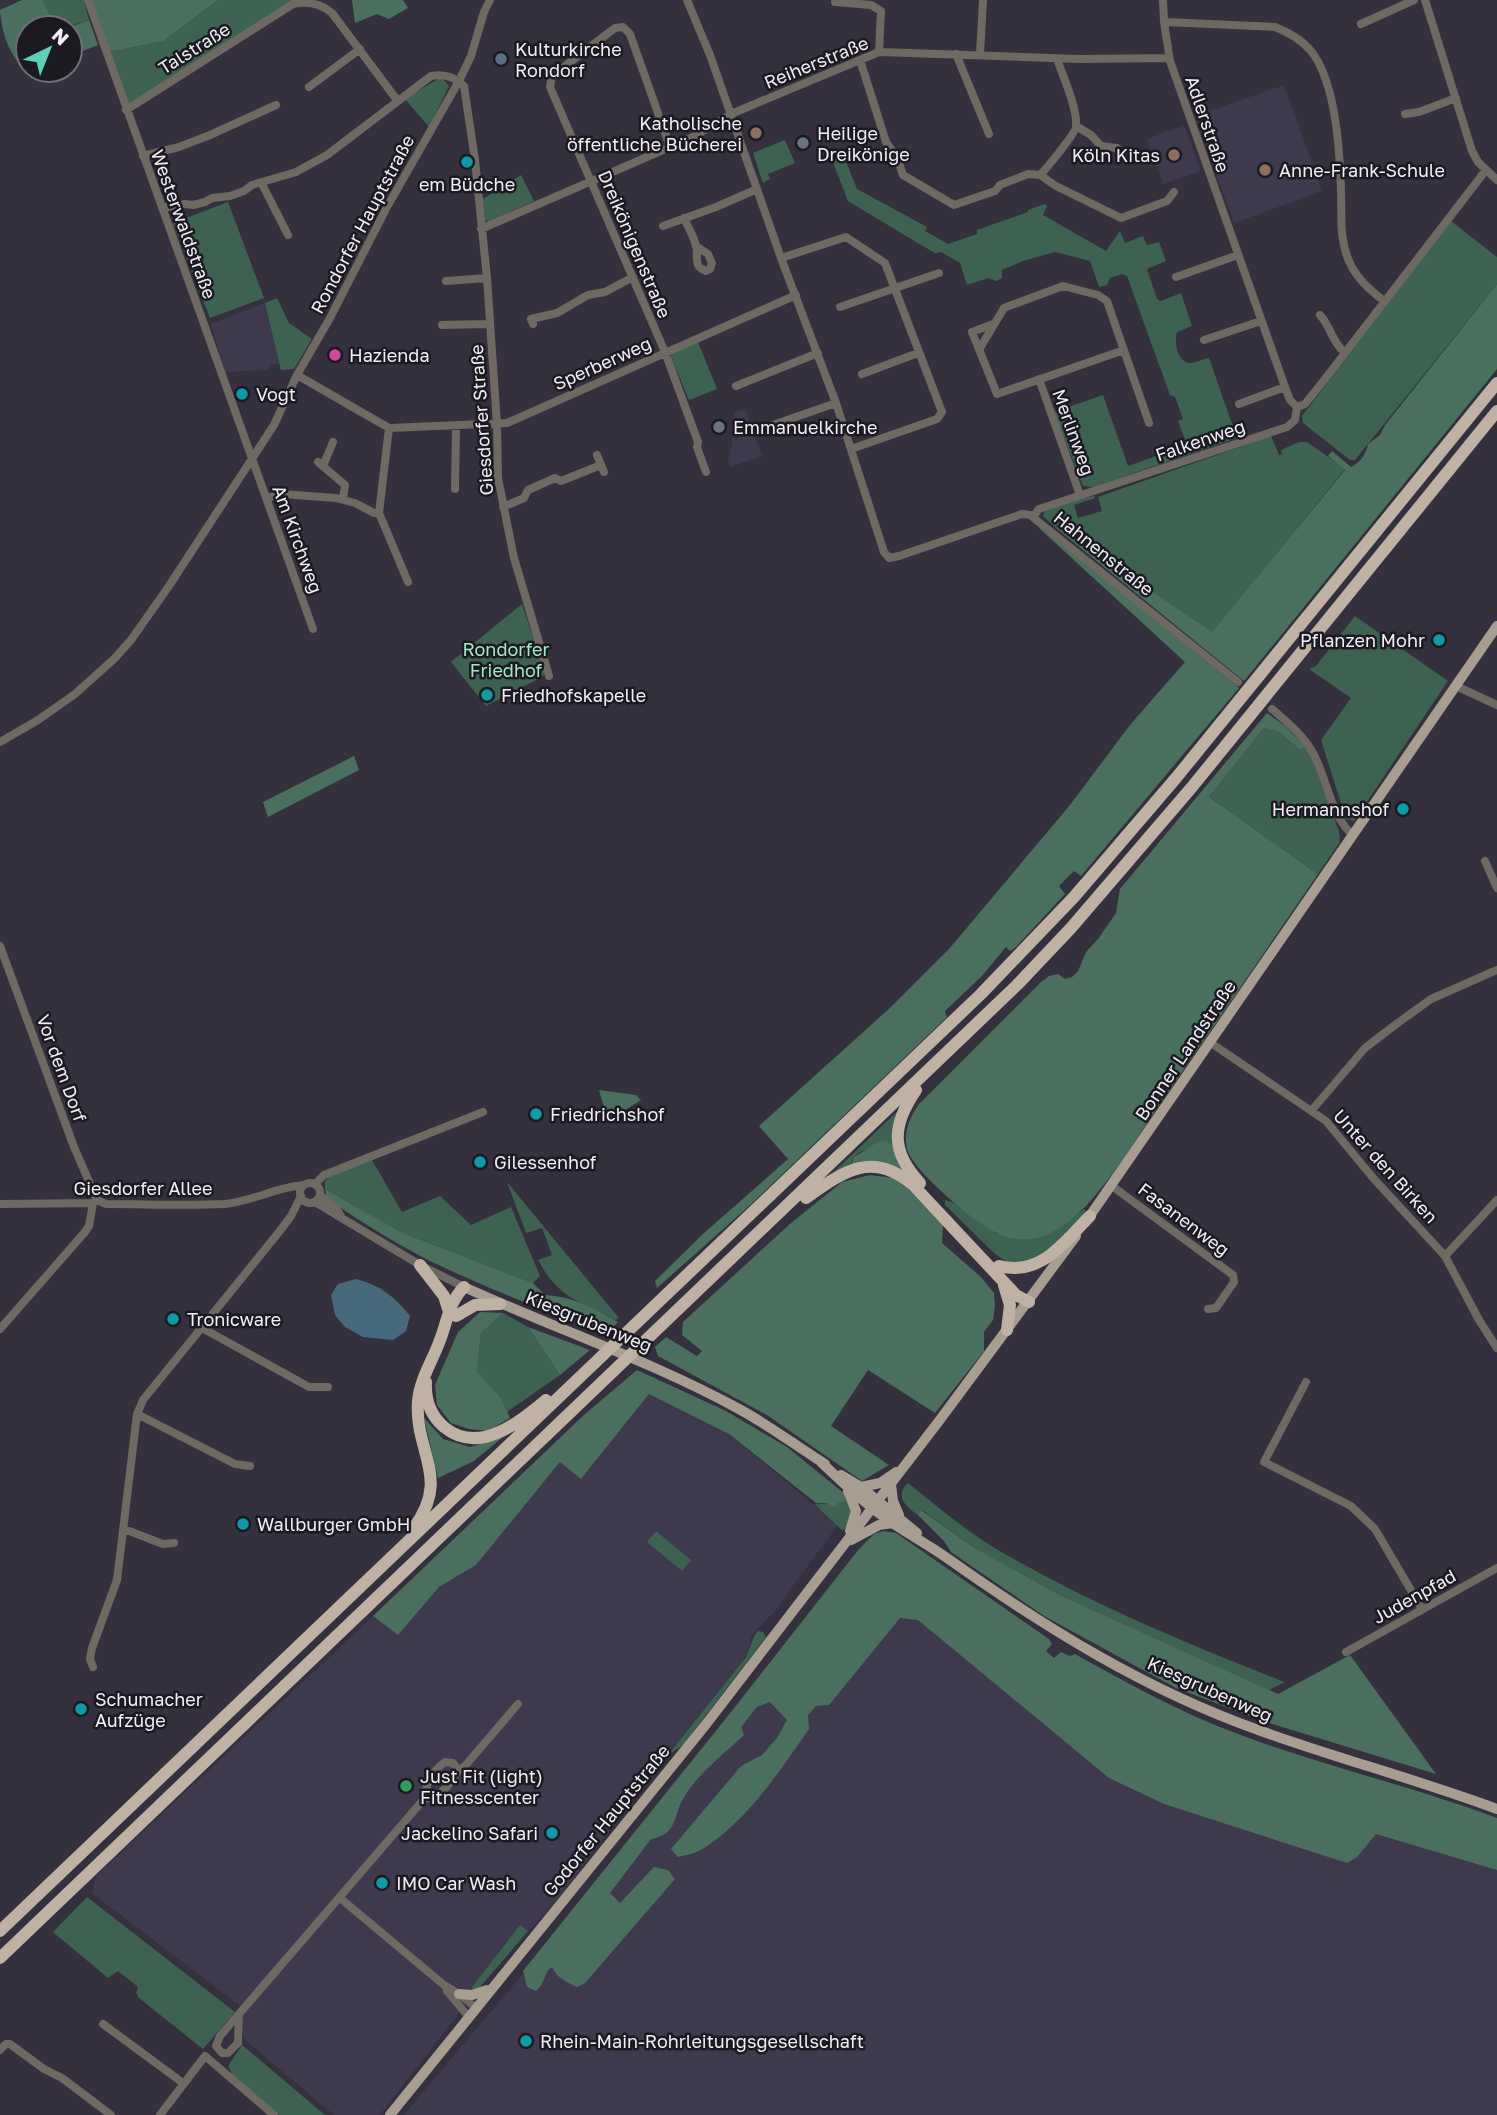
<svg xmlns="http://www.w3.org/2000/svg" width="1497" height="2115" font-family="'Golos Text',sans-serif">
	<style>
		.built { fill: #3f394d }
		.green { fill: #3d6251 }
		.forest { fill: #4a6f5e }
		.water { fill: #466a7c }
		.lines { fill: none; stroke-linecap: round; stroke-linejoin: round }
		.minor { stroke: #6e6963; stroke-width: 8 }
		.major { stroke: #a89d91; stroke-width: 10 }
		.highway { stroke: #bfb1a3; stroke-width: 12 }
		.service-dot { fill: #5c6f8a; stroke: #1b1a20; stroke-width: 2.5 }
		.education-dot { fill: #8d6e63; stroke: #1b1a20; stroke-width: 2.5 }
		.worship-dot { fill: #6b7280; stroke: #1b1a20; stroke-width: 2.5 }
		.culture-dot { fill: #0f9aa8; stroke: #1b1a20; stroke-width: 2.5 }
		.hotel-dot { fill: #d1479c; stroke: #1b1a20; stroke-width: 2.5 }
		.leisure-dot { fill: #2e9e5b; stroke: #1b1a20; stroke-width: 2.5 }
		.labels { text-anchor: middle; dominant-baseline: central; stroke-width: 5; stroke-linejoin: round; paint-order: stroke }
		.street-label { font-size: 18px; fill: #f0edf7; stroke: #1b1a20 }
		.poi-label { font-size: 18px; fill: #f0edf7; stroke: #1b1a20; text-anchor: start }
		.park-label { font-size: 18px; fill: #a4e7c8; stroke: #1b1a20 }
	</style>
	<rect width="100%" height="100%" fill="#34303e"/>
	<path class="built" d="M1284 85 1322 191 1234 223 1195 116Z
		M1184 125 1201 171 1163 184 1147 139Z
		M265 303 281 364 269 365V370L225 372 211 324Z
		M745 409 762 456 730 467 728 461 733 438 737 439 740 434 733 413Z
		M649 1394 729 1434 838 1525 773 1613 752 1635 746 1656 638 1792 562 1894 476 1991 387 2106 379 2115H334L244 2039 240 2006 92 1893 96 1876 373 1616 398 1634 439 1587 476 1565 560 1462 582 1478Z
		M862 1571 909 1606 1497 1852V2115H404Z"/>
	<path class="green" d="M43 0H84L89 20 63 28 54 24Z
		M218 0H304L128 104 109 52 164 41Z
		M438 79H443L449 86 429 127 405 99Z
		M785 140 795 163 768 174 770 179 763 183 753 153Z
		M839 156 842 161 845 159 857 189 927 227 925 231 948 244 977 234V230L1028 212V210L1044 204 1047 206 1043 215 1106 251 1120 231 1125 243 1143 236 1147 245 1159 242 1166 261 1147 269 1157 299 1161 301 1181 293 1192 326 1177 332C1174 342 1177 363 1191 363 1197 362 1204 359 1209 358L1237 438 1093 487 1083 486 1054 412 1103 395 1128 466 1187 445 1178 421 1183 419 1175 397 1170 395 1127 276 1122 274 1110 278 1107 285 1099 287 1090 261 1055 252 1023 261 1002 270V278L996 281 988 278 967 285 960 263 941 252 935 253 921 245 848 201 832 160Z
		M521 175 534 201 488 222 485 220 483 199Z
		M228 202 264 298 210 318 173 223Z
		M1451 221 1497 257V284L1355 460H1350L1303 423 1302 416Z
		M277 298 289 323 312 339 294 369 281 370 265 303Z
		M698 342 717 389 689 400 670 354Z
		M1271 436 1279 455 1282 454 1281 450 1299 442H1307L1345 469 1212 633 1135 580 1117 564 1081 539 1064 524 1057 525 1056 528 1043 516 1044 512 1067 502 1094 496 1095 498 1074 505 1078 518 1102 511 1098 497Z
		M522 604 545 673 542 677 486 706 451 662Z
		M1355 616 1448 681 1354 821 1346 819 1321 740 1351 698 1309 669 1316 666Z
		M1264 728 1279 732 1300 750 1306 747 1312 758 1339 831 1340 842 1318 874 1209 797Z
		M904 1105 894 1146C878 1148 854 1146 851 1165H881L819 1186Z
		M372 1160 402 1212 440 1196 471 1225 511 1207 540 1276 533 1283 403 1233 325 1189V1181L331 1175Z
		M507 1182 619 1318 615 1320C577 1299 560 1300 538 1260L552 1255 542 1228 526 1233Z
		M945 1200 954 1203 997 1234 1064 1225 1084 1209 1086 1211 1064 1238 1027 1264 1007 1262 994 1253 945 1205Z
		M503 1313 528 1327 560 1375 507 1412 501 1398 477 1371 481 1333Z
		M908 1483C937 1506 966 1531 998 1550 1089 1603 1187 1644 1285 1682L1269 1690 1060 1595 975 1548 922 1510 918 1515C905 1506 894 1496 908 1483Z
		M845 1494 853 1507 849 1523 843 1531 814 1504 838 1503Z
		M656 1531 691 1560 682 1571 647 1542Z
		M758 1631 763 1632 766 1637 683 1745 667 1756 746 1657 754 1636Z
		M87 1897 235 2012 203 2049 139 1998 136 1993 138 1987 118 1971 108 1978 53 1932Z
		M520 1925 528 1931 480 1987 473 1990 472 1987Z
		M242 2045 325 2115H279L233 2076 228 2066Z"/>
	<path class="forest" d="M22 0H43L54 24 63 28H28V70H31L27 72C9 54 3 37 0 12V10Z
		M90 0H218L164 41 109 52Z
		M352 0H403L408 8 389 19 377 14 355 23Z
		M89 20 98 45 70 56V28H67Z
		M1497 284V369L1244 681 1056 528 1060 523 1117 564 1135 580 1212 632 1345 470 1328 456 1332 451 1351 467C1361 462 1366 454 1368 444L1380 435 1385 425Z
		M1039 528H1042L1239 688 1081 876 1074 871 1059 886 1065 894 1016 947 1010 951 1006 947 982 976 945 1011 947 1017 748 1207 657 1288 655 1281 704 1233 788 1159 759 1126 891 1007 949 949 1070 805 1130 725 1185 662Z
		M1267 713 1285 726 1306 747 1300 750 1279 732 1264 728 1209 797 1318 874C1266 950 1214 1026 1162 1101 1138 1136 1097 1204 1064 1225 1051 1234 1035 1241 1019 1239 1013 1239 1004 1237 999 1234 978 1226 912 1170 907 1149 903 1132 910 1117 919 1104L1041 982 1049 976 1058 974 1065 979 1072 977 1078 971 1086 952 1098 939 1116 913 1120 889Z
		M354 756 359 770 268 817 263 802Z
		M599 1090 636 1095 641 1100 608 1121Z
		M886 1141 894 1146 905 1171 851 1166 854 1157 878 1142Z
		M870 1175 893 1178 907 1188 943 1225 942 1243 981 1277 994 1293 995 1306 993 1320 984 1332V1351L935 1413 868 1370 831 1426 889 1465 862 1481 767 1415 658 1356 655 1347 666 1337 697 1356 702 1351 682 1335 683 1322 791 1223 842 1182Z
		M325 1189 403 1233 533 1283 545 1295C575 1297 593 1308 618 1322L606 1334C546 1311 486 1288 428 1260 393 1242 360 1221 327 1199Z
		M480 1312 503 1313 481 1333 477 1371 501 1398 510 1418 488 1431 469 1429 451 1423 437 1405 435 1385 458 1332Z
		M528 1327 590 1350 560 1375Z
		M637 1370 726 1411 787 1447 845 1494V1501L838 1503 835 1507 826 1503H816L729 1434 649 1394 581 1479 560 1462 476 1565 439 1587 398 1635 373 1616 585 1414Z
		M424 1418 443 1439 470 1447 503 1437 474 1461 438 1478Z
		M921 1510 975 1548 1060 1595 1278 1694 1350 1655 1436 1774 1263 1721 1176 1688 1044 1616 951 1552 944 1541 918 1515Z
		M883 1531 896 1533 1049 1639 1052 1644 1046 1651 1054 1658 1061 1652 1070 1656 1075 1654C1127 1683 1181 1713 1238 1734 1323 1766 1412 1786 1497 1818V1870L1376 1834 1357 1857 1347 1863 1164 1804 1109 1778 918 1620 900 1618 829 1705 816 1706 808 1715 809 1729C779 1772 746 1823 699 1851 693 1854 685 1855 678 1857L671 1849 741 1766 762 1755 777 1738 787 1720 770 1702 757 1707 741 1727 744 1735C723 1755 697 1774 683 1799 673 1817 677 1835 651 1839L610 1893 620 1903 654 1867 668 1870 675 1879 585 1983 577 1987C567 1983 556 1977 552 1967 543 1973 545 1984 536 1991L527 1987 523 1971 731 1712 859 1549 874 1534Z"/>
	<path class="water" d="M356 1279C380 1285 395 1297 410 1316L406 1331 393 1340 363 1337 345 1327 335 1315 331 1295 338 1284Z"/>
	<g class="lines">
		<path class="minor" d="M88 0 313 629
			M687 0 710 55 781 258 836 403 884 552 889 558 899 556 1022 514 1030 515 1238 682
			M1163 0 1164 22 1170 61 1285 387 1290 400 1297 407
			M1425 0 1472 151 1478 162 1497 180
			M835 2 871 5 881 11 879 52
			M1164 22 1275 27C1289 33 1301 39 1311 51 1336 82 1340 152 1341 192 1342 215 1339 239 1349 261 1356 278 1370 290 1384 301
			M1361 24 1414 0
			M956 54 989 134
			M980 54 983 0
			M860 60 886 142 897 157 903 175 954 205 995 191 1000 185 1028 174 1040 175 1056 186 1121 218 1167 201 1174 192
			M309 87 360 49
			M126 110 293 4C307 1 321 4 332 13L397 100
			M1405 114 1419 112 1456 98
			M1076 126 1091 135 1101 146 1117 148
			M670 147 630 34 623 27 615 28 552 76 550 87 665 352 698 442 697 447 706 472
			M143 156 179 147 210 135 276 105
			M1040 175C1046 169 1075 134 1076 127 1078 110 1063 76 1057 59
			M262 184 288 235
			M162 208 185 204 193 205 205 202 212 198 230 196 244 191 252 185 296 172 327 155 431 76C443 74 455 77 464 86L475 160 487 278 497 424 498 478 514 558 549 676
			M684 218C688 227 694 237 696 246 699 257 692 266 706 271L710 269 712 263 708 254 696 246
			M663 226 716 207 757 189
			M481 229 693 137 731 114 879 52 1079 59 1169 58
			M781 258 846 237 885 263 942 412 937 419 851 449
			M1176 277 1238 255
			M446 281 487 278
			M840 307 939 273
			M1320 315C1331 327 1332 342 1345 353
			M533 324 531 319 557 313 588 295 605 292 633 277
			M993 324 972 332 997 394 1124 350
			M442 325 490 324
			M1204 340 1261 321
			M980 348 1004 308 1009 306 1063 286 1098 295 1107 301 1149 423
			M862 374 918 353
			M297 375 389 428 507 423 796 295
			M1039 379 1080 495
			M736 386 818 353
			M1239 404 1285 387
			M1297 407 1305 404 1325 379 1486 170
			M770 426 836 403
			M389 428 379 513 408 582
			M597 455 604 472
			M318 462 345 485 343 499
			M323 466 333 442
			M455 489 456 426
			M267 498 282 494 336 498 355 503 374 513H379
			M503 507 524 498 528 490 555 478 561 481 601 465
			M1033 517 1039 509 1287 427 1295 420 1297 407
			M1456 686 1497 705
			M1272 709C1288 723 1303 735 1313 753 1326 776 1332 819 1353 835
			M0 742 38 720 75 694 114 659 131 640 169 586 274 425 297 375 330 318 387 207 459 81 471 56 484 12 490 0
			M1485 861 1497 888
			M0 946 74 1147 97 1200
			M1211 1043 1326 1121 1374 1179 1445 1256 1479 1320 1497 1348
			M1312 1110 1365 1048 1395 1025 1431 999 1497 970
			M300 1193a10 10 0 1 1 20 0a10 10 0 1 1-20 0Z
			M315 1184 324 1175 483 1112
			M1112 1186 1233 1275 1234 1282 1216 1308 1208 1309
			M320 1195 336 1208 341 1216
			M315 1202 420 1265 464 1287
			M0 1204 93 1203 97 1200 106 1204C145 1204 186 1206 225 1204 253 1201 277 1187 304 1185
			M1445 1256 1497 1200
			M202 1328 309 1387H328
			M0 1329 85 1232 89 1226 93 1203
			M1306 1382 1264 1462 1351 1506 1375 1529 1422 1609
			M137 1414 235 1464 250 1466
			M124 1529 163 1544 174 1543
			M1346 1652 1497 1568
			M93 1667 90 1659 92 1648 117 1580 137 1414 143 1400 279 1232 291 1216 301 1196
			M424 1799C455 1792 447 1776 465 1766L518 1704
			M340 1898 444 1985 459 1994 475 2007
			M447 1991 468 2016
			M239 2014 238 2043 228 2053H222L216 2046 220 2036 424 1799C426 1783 432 1771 445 1762L453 1763 458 1770
			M103 2024 183 2083
			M0 2050 6 2044H10L44 2069 62 2078 111 2115
			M160 2115 205 2056 274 2115"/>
		<path class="major" d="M1085 1223 1497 626
			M464 1287C556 1329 651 1361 739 1409 769 1425 796 1446 825 1464
			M821 1462C841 1481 862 1501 884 1517 904 1532 926 1543 947 1558 1046 1628 1145 1690 1261 1731 1339 1759 1419 1780 1497 1809
			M841 1475 861 1487 917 1533
			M891 1484 893 1501 899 1515
			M861 1487 880 1483 896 1472
			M848 1491 856 1511 850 1531
			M851 1540 879 1525 893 1523
			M459 1994 472 1995 487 1990
			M390 2115 707 1723 939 1421 1076 1236"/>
		<path class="highway" d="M916 1090C892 1125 890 1151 920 1183
			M806 1198C844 1171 872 1150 913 1185L1016 1295 1029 1302
			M420 1265 444 1296 449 1312
			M999 1266C1041 1277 1064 1242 1090 1216
			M1004 1285 1010 1305 1007 1330
			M456 1316 475 1305 500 1304
			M426 1382C425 1400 430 1415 444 1427 479 1456 519 1422 546 1400
			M413 1529C452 1477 414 1453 418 1401 420 1379 433 1360 440 1340 447 1322 449 1302 464 1287
			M0 1931 981 994 1074 897 1176 778 1497 383
			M0 1958 1017 985 1071 928 1192 787 1497 411"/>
	</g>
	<circle class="service-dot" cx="501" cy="59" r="7"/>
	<g class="education-dot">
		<circle cx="756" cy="133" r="7"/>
		<circle cx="1174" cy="155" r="7"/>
		<circle cx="1265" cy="170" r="7"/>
	</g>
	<g class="worship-dot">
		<circle cx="803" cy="143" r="7"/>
		<circle cx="719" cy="427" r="7"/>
	</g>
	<g class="culture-dot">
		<circle cx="467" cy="162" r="7"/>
		<circle cx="242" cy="394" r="7"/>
		<circle cx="1439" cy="640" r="7"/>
		<circle cx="487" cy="695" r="7"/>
		<circle cx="1403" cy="809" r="7"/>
		<circle cx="536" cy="1114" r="7"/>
		<circle cx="480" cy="1162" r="7"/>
		<circle cx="173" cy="1319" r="7"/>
		<circle cx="243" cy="1524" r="7"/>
		<circle cx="81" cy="1709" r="7"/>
		<circle cx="552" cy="1833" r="7"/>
		<circle cx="382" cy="1883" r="7"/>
		<circle cx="526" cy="2041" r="7"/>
	</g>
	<circle class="hotel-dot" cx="335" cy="355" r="7"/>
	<circle class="leisure-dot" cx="406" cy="1786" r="7"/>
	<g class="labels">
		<g class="street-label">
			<text transform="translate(194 48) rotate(-32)">Talstraße</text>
			<text transform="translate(816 62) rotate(-22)">Reiherstraße</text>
			<text transform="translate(1208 124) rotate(71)">Adlerstraße</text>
			<text transform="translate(184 224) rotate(70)">Westerwaldstraße</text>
			<text transform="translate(362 224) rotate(-62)">Rondorfer Hauptstraße</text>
			<text transform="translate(635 244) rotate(67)">Dreikönigenstraße</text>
			<text transform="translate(602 363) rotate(-24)">Sperberweg</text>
			<text transform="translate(481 420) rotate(-94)">Giesdorfer Straße</text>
			<text transform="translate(1074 432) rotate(70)">Merlinweg</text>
			<text transform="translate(1200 440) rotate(-19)">Falkenweg</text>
			<text transform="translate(298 539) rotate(70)">Am Kirchweg</text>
			<text transform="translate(1104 553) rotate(39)">Hahnenstraße</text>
			<text transform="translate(1185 1050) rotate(-56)">Bonner Landstraße</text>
			<text transform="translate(62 1068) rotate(70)">Vor dem Dorf</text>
			<text transform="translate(1386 1166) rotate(48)">Unter den Birken</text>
			<text x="143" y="1188">Giesdorfer Allee</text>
			<text transform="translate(1184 1219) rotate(37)">Fasanenweg</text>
			<text transform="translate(589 1321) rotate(22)">Kiesgrubenweg</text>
			<text transform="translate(1414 1596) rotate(-29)">Judenpfad</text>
			<text transform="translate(1210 1689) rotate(24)">Kiesgrubenweg</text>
			<text transform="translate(606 1820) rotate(-51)">Godorfer Hauptstraße</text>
		</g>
		<g class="poi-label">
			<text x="515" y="49">Kulturkirche<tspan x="515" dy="21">Rondorf</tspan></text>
			<text x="742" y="123" text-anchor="end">Katholische<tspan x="742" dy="21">öffentliche Bücherei</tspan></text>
			<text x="817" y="133">Heilige<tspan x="817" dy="21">Dreikönige</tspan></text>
			<text x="1160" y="155" text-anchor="end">Köln Kitas</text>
			<text x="1279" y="170">Anne-Frank-Schule</text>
			<text x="467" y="184" text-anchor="middle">em Büdche</text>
			<text x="349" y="355">Hazienda</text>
			<text x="256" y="394">Vogt</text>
			<text x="733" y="427">Emmanuelkirche</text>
			<text x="1425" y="640" text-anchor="end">Pflanzen Mohr</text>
			<text x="501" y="695">Friedhofskapelle</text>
			<text x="1389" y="809" text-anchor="end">Hermannshof</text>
			<text x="550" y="1114">Friedrichshof</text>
			<text x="494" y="1162">Gilessenhof</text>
			<text x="187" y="1319">Tronicware</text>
			<text x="257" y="1524">Wallburger GmbH</text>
			<text x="95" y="1699">Schumacher<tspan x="95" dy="21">Aufzüge</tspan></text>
			<text x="420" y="1776">Just Fit (light)<tspan x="420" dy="21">Fitnesscenter</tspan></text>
			<text x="538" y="1833" text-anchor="end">Jackelino Safari</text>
			<text x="396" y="1883">IMO Car Wash</text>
			<text x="540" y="2041">Rhein-Main-Rohrleitungsgesellschaft</text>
		</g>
		<g class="park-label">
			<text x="506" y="649">Rondorfer<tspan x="506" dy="21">Friedhof</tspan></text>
		</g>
	</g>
	<g transform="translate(49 49) rotate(43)"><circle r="33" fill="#1b1a20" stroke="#706e76" stroke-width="2"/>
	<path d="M0-5L12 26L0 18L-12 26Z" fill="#5eceb8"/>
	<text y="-10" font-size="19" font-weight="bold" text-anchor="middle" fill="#f0edf7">N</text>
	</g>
</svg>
